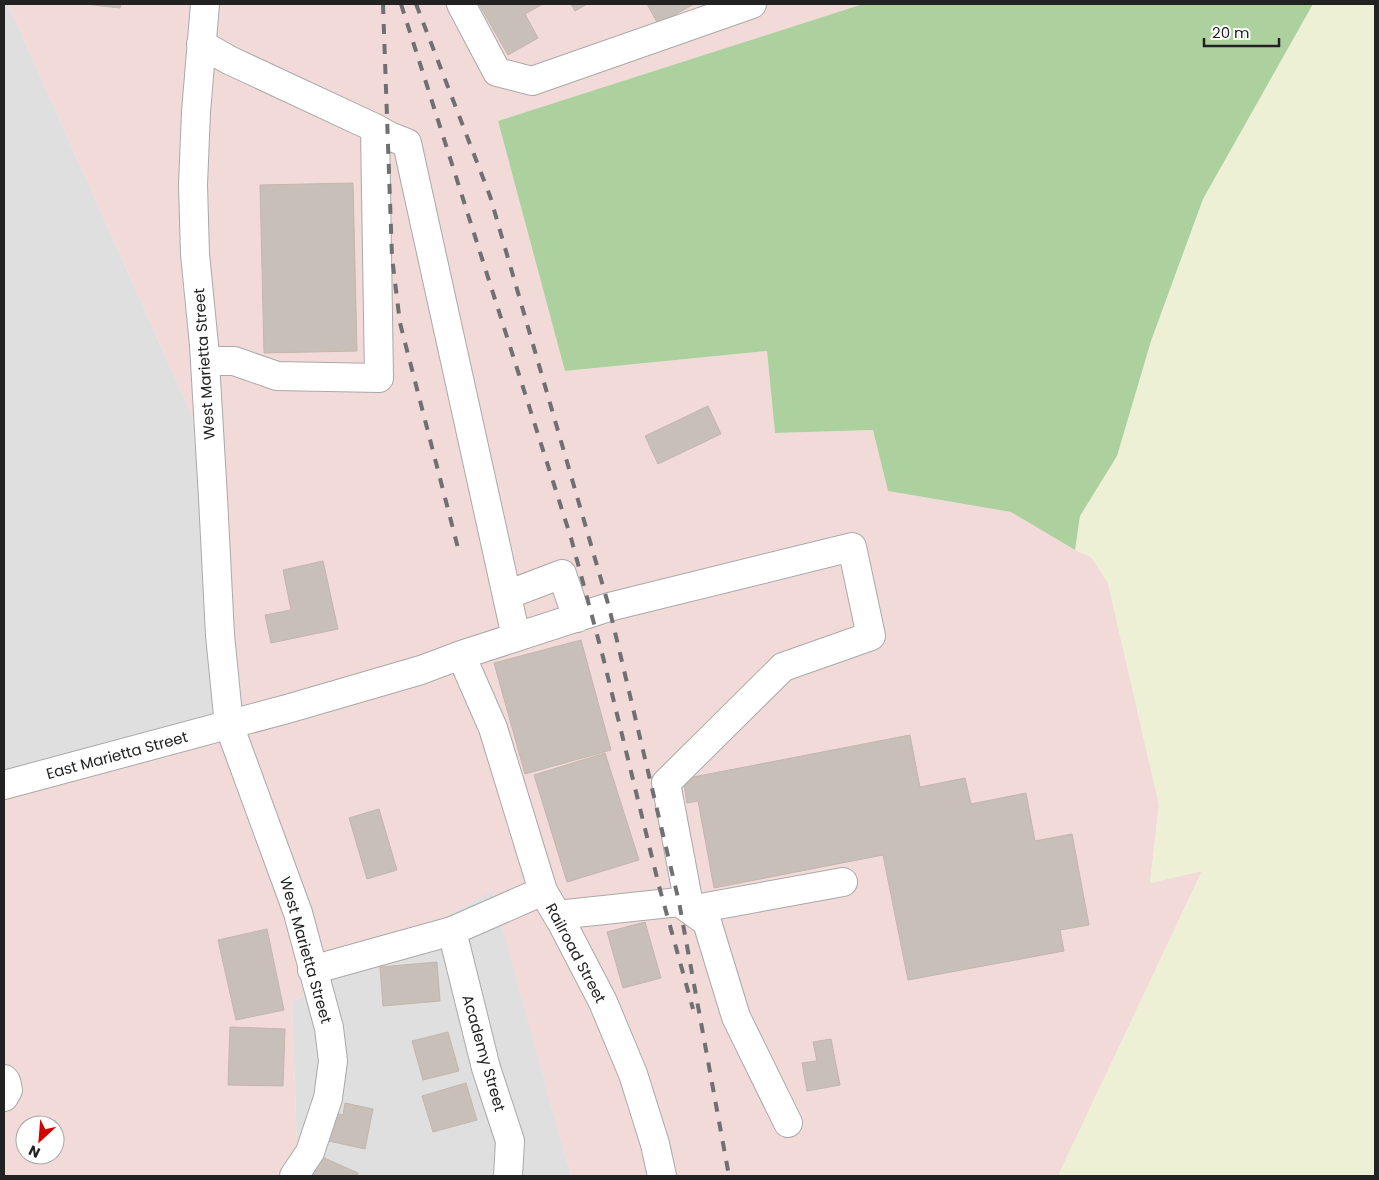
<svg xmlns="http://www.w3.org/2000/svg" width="1379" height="1180" font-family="Poppins,sans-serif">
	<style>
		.residential { fill: #e0dfdf }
		.commercial { fill: #f2dad9; fill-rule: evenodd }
		.farmland { fill: #eef0d5 }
		.forest { fill: #add19e }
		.building { fill: #c7bfb8; stroke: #c4b6ab }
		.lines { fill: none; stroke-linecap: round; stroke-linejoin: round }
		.minor-casing { stroke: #a9a9a9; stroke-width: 30 }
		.minor { stroke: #fff; stroke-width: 28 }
		.rail { stroke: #707070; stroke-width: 4; stroke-dasharray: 10 10; stroke-linecap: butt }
		.labels { text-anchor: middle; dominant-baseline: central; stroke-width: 4.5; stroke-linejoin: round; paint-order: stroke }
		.street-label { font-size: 15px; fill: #222; stroke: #fff }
	</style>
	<rect width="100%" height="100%" fill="#f2efe9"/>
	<path class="residential" d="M4 4H8L193 418 224 717 4 792Z
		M492 890 571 1176H298L292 1002Z"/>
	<path class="commercial" d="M8 4H863L498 121 566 371 767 351 775 433 873 430 888 491 1011 512 1075 550 1091 557 1108 583 1159 805 1150 883 1202 871 1058 1176H571L492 891 292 1002 298 1176H4V792L224 716 193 418ZM25 1125H55V1155H25Z"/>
	<path class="farmland" d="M1313 4H1375V1176H1058L1202 871 1150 883 1159 805 1108 583 1091 557 1075 550 1080 516 1117 455 1151 341 1203 199Z"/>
	<path class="forest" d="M863 4H1313L1203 199 1151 341 1117 456 1080 516 1075 550 1011 512 888 491 873 430 775 433 767 351 565 371 498 121Z"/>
	<path class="building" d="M85 4H121L120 8Z
		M479 4H543L525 14 538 38 508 55Z
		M571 4H587L575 11Z
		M647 4H694L658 24Z
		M353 183 357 351 264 353 260 185Z
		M708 406 721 434 658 464 645 436Z
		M323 561 338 629 271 643 265 615 291 610 283 570Z
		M581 640 611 750 525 774 494 663Z
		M910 735 920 787 965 778 971 804 1026 793 1035 841 1072 834 1089 925 1060 930 1064 951 908 980 883 855 714 888 698 801 687 803 683 779Z
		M605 753 639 860 567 882 534 775Z
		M379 809 397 870 367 879 349 818Z
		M645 922 661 978 623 988 607 932Z
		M267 929 284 1010 236 1020 218 940Z
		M437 962 440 1001 383 1006 380 967Z
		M230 1027 285 1029 283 1086 228 1085Z
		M448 1032 459 1071 423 1080 412 1041Z
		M831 1039 840 1085 807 1091 802 1063 817 1061 813 1042Z
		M466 1083 477 1120 433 1132 422 1096Z
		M345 1103 373 1109 365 1149 324 1140 330 1112 343 1115Z
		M320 1156 358 1173 357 1176H310Z"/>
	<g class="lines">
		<defs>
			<path id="minor" d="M205 4 196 112 193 185 195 254 204 345 213 498 220 635 229 725 298 913 329 1028 333 1061 328 1098 310 1152 294 1176
				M461 4 497 72 532 81 752 4
				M201 44 229 60 375 128 389 136 407 143 516 637
				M205 361H234L277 376 379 378 375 128
				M507 595 562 574 577 618
				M461 655 609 607 852 547 871 636 783 667 666 783 690 910 843 882
				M4 785 287 709 421 670 461 655 493 728 543 891 563 925 603 1002 633 1074 655 1144 662 1176
				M557 915 679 902 707 922 736 1017 788 1123
				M452 931 486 1068 510 1141 508 1176
				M312 970 452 931 543 891
				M4 1079 6 1081 8 1090 4 1097"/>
		</defs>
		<use href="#minor" class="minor-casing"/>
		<use href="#minor" class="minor"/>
		<path class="rail" d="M383 4 392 257 400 323 459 552
			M401 4 571 538 603 657 659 886 693 1009
			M416 4 490 196 609 607 679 902 729 1176"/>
	</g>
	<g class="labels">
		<g class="street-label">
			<text transform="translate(204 364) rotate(-94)">West Marietta Street</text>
			<text transform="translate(117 755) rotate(-15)">East Marietta Street</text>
			<text transform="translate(306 950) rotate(74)">West Marietta Street</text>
			<text transform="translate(576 953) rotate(62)">Railroad Street</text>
			<text transform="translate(484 1053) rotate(74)">Academy Street</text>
		</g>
	</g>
	<rect width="1379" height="1180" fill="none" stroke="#222222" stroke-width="10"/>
	<g transform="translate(40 1140) rotate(206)"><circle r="24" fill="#ffffff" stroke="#a7a7a7"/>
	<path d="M0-4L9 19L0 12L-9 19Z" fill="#d40000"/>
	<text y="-8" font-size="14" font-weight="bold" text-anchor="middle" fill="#222222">N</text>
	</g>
	<path d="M1204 38v8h75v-8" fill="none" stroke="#222222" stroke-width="2.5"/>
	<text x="1212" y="38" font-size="15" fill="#222222" stroke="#ffffff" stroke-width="4" paint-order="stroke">20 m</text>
</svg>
